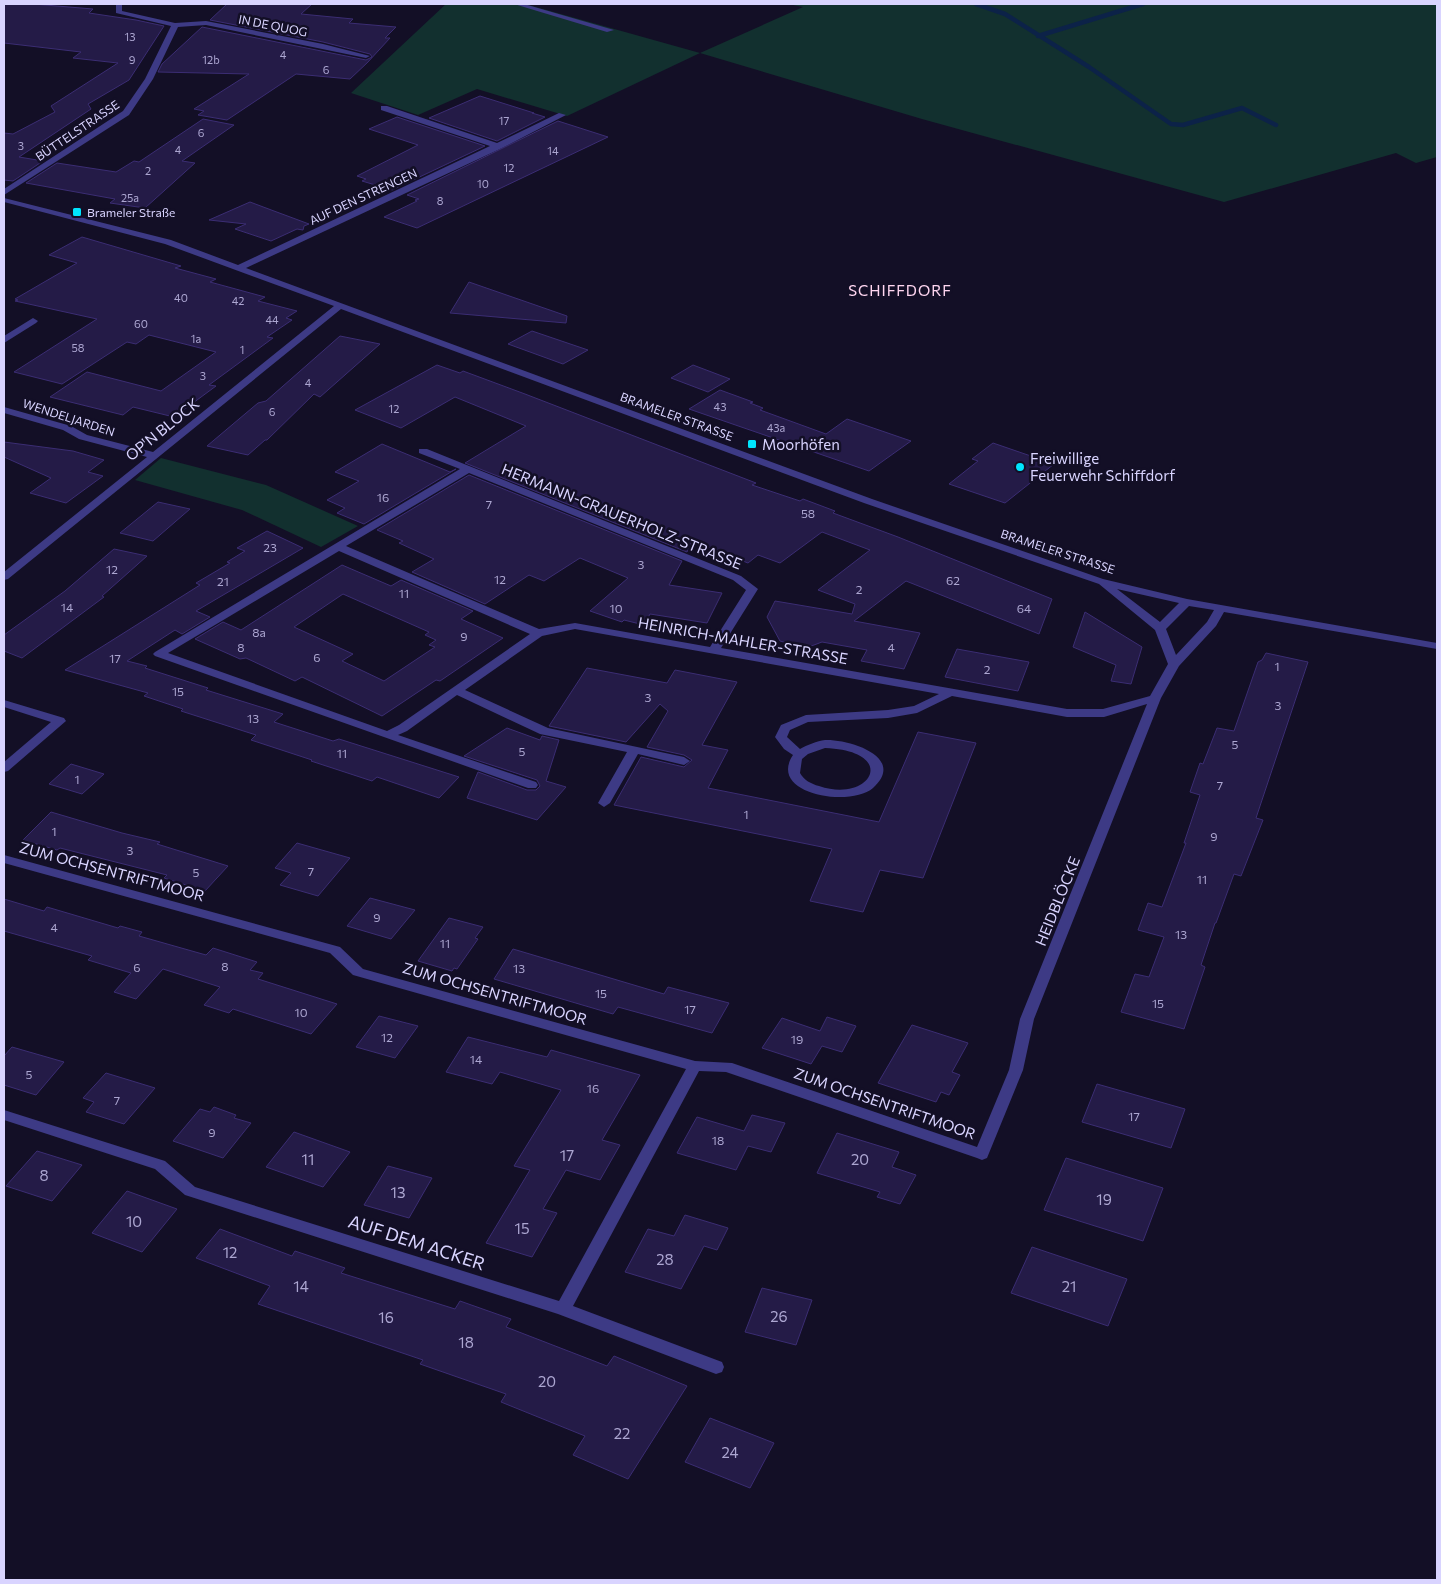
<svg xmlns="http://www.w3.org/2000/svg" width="1441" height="1584" font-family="Commissioner,sans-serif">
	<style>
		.green { fill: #12302f }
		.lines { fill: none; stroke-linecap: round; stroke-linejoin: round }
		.stream { stroke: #0c2248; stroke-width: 4.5 }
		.building { fill: #241b47; stroke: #3b2d73; fill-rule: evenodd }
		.minor { fill: #3d3a85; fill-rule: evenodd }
		.poi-dot { fill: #00e5ff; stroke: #130f26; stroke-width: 2 }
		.labels { text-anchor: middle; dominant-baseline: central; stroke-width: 5; stroke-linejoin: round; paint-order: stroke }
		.far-number-label { font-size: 11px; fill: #aca6d1 }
		.far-street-label { font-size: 12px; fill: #d9d4ff; stroke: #130f26 }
		.far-poi-label { font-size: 12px; fill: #d9d4ff; stroke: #130f26; text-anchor: start }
		.number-label { font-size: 12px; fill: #aca6d1 }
		.far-quarter-label { font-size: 15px; letter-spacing: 1px; fill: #ffd6f0; stroke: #130f26 }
		.street-label { font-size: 15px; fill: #d9d4ff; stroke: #130f26 }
		.poi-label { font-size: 15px; fill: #d9d4ff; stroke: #130f26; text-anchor: start }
		.near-number-label { font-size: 15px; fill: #aca6d1 }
		.near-street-label { font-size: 18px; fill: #d9d4ff; stroke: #130f26 }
	</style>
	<rect width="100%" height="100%" fill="#130f26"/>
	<path class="green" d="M446 4H525L700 53 803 7 788 4H1437V157L1416 163 1396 153 1224 202 922 119 700 53 567 116 477 89 418 115 351 93Z
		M161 458 266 485 358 526 321 547 242 510 135 480Z"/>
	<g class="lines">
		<path class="stream" d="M976 4 1005 14 1089 67 1171 124 1183 125 1242 108 1276 125
			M1038 36 1143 4"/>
	</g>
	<path class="building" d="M4 4H33L93 9 89 13 136 20 164 26 129 80 88 104 91 109 19 157 43 161 13 181 4 180V133L13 134 55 112 51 106 118 63 73 58 81 52 4 43Z
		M227 4H312L301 14 353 19 349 23 396 27 385 38H390L368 62 350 79 296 74 227 120 198 115 204 111 194 109 249 74 158 72 162 64 202 27 366 60 372 57 370 54 323 42 210 20Z
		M480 96 534 113H532L545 117 497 141 429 118Z
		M397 117 485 146 392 190 362 181 366 179 357 176 418 145 369 129Z
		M203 119 234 125 182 161 195 163 145 208 110 203 115 199 26 183 57 163 116 172 134 161 139 162Z
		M558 121 608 137 417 228 384 217 417 201 415 200 419 199 407 195Z
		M250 202 274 211 309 224 304 226 303 230 297 229 271 241 235 229 246 224 209 220Z
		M82 237 181 266 175 268 216 279 210 282 265 297 258 301 297 311 286 318 292 320 267 337 273 338 209 385 216 386 174 417 133 407 123 415 50 397 87 372 161 391 216 352 149 335 136 344 127 342 62 384 14 372 97 319 15 301 18 300 15 299 77 263 49 255Z
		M469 282 567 316 566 323 450 313Z
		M532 331 588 350 563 364 508 344Z
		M340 336 380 344 320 397 314 394 267 440H265L248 455 207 446 258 403 266 401Z
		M437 365 460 373 463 371 525 394 756 483 752 485 800 501 803 499 835 511 833 513 898 537 1052 599 1039 634 906 581 854 621 920 633 904 669 861 661 867 650 822 642 806 648 780 641 767 617 775 601 852 614 855 604 818 590 870 550 822 532 780 563 758 555 748 563 692 541 687 552 465 463 526 426 455 397 401 428 355 410Z
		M693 365 730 379 708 392 671 378Z
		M720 390 753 402 750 403 763 408 760 410 826 434 847 419 911 441 869 471 689 409Z
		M4 442 73 451 104 460 88 472 103 476 66 503 30 493 51 478 4 457Z
		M993 443 1054 464 1005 503 949 484 978 461 972 459Z
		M382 444 450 472 456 469 364 524 337 513 345 508 327 500 359 481 335 472Z
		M469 475 682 561 669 585 722 593 707 623 650 614 644 625 624 620 622 622 590 611 628 578 580 558 544 581 529 575 485 604 412 572 434 559 399 543 403 541 377 530Z
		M158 502 190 509 153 541 120 533Z
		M267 531 303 548 196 611 210 617 182 634 175 630 127 661 147 666 145 668 208 688 206 690 283 714 274 722 333 741 339 739 459 777 439 798 377 777 372 781 311 761 312 760 251 740 256 735 181 711 183 709 144 696 148 693 65 670 200 585 196 583 230 563 227 562 245 551 237 548Z
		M114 549 147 556 102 596 104 597 22 658 4 651V635L65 591Z
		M342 565 391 586 401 580 473 611 461 619 503 638 440 681 436 680 382 716 302 677 295 681 246 658 240 659 195 639 223 622 241 630ZM343 594 429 632 425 635 436 640 429 645 435 647 384 681 342 661 353 654 294 627Z
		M1085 612 1142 647 1131 684 1111 681 1116 665 1073 647Z
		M957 649 1029 662 1018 691 945 677Z
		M1266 653 1308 662 1256 818 1263 820 1241 876 1234 874 1216 923H1215L1201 965 1205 967 1184 1029 1121 1012 1135 974 1149 977 1164 937 1138 930 1148 903 1162 907 1186 843H1184L1200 795 1190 792 1200 763 1203 764 1217 728 1234 731 1258 662 1262 660Z
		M587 668 667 683 675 670 737 682 702 745 728 750 708 788 879 822 918 732 976 743 923 878 880 870 863 912 810 901 832 849 614 805 641 757 684 767 692 760 684 755 647 747 668 711 660 704 626 742 549 726Z
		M507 728 540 740 542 736 559 740 546 781 566 787 537 820 467 798 478 772 527 790H536L540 786 537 780 464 756Z
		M71 764 104 774 82 794 49 784Z
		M51 812 122 833 160 842 157 844 228 866 205 891 164 878 167 875 60 848 57 850 23 840Z
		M297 843 350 858 318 896 280 885 291 873 275 868Z
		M370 898 415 910 391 939 347 926Z
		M4 899 44 911 47 907 118 928 120 926 142 932 139 936 206 955 213 948 257 962 250 970 263 973 258 979 337 1004 311 1034 233 1009 229 1013 204 1005 220 987 163 969 136 999 114 992 131 973 88 960 92 956 4 931Z
		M449 918 483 927 475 938 478 939 457 969 454 968 452 971 418 961Z
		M513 949 664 994 668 987 729 1003 712 1033 618 1007 613 1014 494 979Z
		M379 1016 418 1026 395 1058 356 1047Z
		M827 1017 856 1026 842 1052 822 1046 811 1064 762 1048 782 1018 820 1031Z
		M912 1025 968 1043 952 1072 960 1075 949 1095 941 1092 936 1102 878 1083Z
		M468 1037 547 1057 551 1050 640 1075 602 1140 620 1145 600 1180 566 1170 543 1209 557 1213 532 1257 486 1243 530 1170 514 1166 561 1090 500 1072 492 1084 446 1072Z
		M12 1047 64 1062 36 1095 4 1085V1056Z
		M106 1073 155 1088 124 1124 86 1112 94 1102 83 1098Z
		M1097 1084 1185 1109 1171 1148 1082 1122Z
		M214 1107 236 1115 234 1118 251 1123 223 1158 173 1141 200 1109 210 1112Z
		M752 1115 785 1123 771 1152 748 1146 736 1170 677 1153 697 1117 744 1131Z
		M294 1132 350 1152 323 1187 266 1167Z
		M837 1133 899 1152 892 1167 916 1175 900 1204 877 1197 880 1192 817 1173Z
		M37 1151 82 1165 52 1201 6 1186Z
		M1066 1158 1163 1188 1143 1241 1044 1210Z
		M388 1166 432 1178 409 1218 364 1205Z
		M127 1191 177 1209 142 1252 92 1233Z
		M685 1215 728 1228 717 1250 704 1246 681 1289 625 1272 648 1229 674 1236Z
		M220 1229 292 1256 295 1251 345 1268 341 1273 455 1309 460 1301 511 1319 506 1327 607 1366 614 1356 687 1386 628 1479 573 1455 585 1436 501 1402 506 1394 420 1364 423 1360 258 1304 270 1286 196 1258Z
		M1032 1247 1127 1279 1108 1326 1011 1293Z
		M762 1288 812 1300 796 1345 745 1332Z
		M710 1418 774 1443 750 1488 685 1462Z"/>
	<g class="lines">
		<path class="minor" d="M116 4H122V11L175 23 206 21 323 44 370 56 366 58 206 25 178 27 153 79 129 115 4 195V189L123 111 145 79 171 26 116 13Z
			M514 4H524L614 30 607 32Z
			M381 106H387L497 143 559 113 566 115 502 148 246 268 872 499 1103 579 1187 599 1437 643V649L1224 612 1216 626 1179 666 1161 698 1034 1019 1023 1070 987 1158 982 1160 977 1158 726 1072 699 1071 573 1306 722 1362 724 1367 722 1372 716 1374 558 1314 185 1195 155 1169 4 1120V1110L165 1161 195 1187 559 1301 686 1069 353 975 330 953 4 863V855L340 947 363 969 695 1061 732 1063 977 1147 1009 1070 1020 1019 1147 704 1104 717H1067L952 696 917 713 888 718 808 722 790 730 787 737 800 749C807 745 817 741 825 740 849 739 907 757 873 788 850 808 767 794 793 755L784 749 775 737 781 725 806 715 888 710 914 706 939 694 575 629 542 636 465 690 548 728 684 757 690 761 684 765 638 754 610 803 604 807 598 803 627 752 540 734 457 695 407 731 398 735 536 782 538 785 536 788H528L155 656 153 654 155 652 460 469 419 453V449H427L741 576 758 589 721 648 1067 709H1103L1150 696 1168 664 1155 630 1099 584 864 503 341 309 8 579 4 580V572L147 457 79 439 63 430 4 413V407L71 426 87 435 153 452 334 306 165 244 4 202V198L171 240 238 265 490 146 381 110ZM469 473 733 580 746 590 710 647 575 623 539 629 346 546ZM339 551 530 634 399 725 387 731 168 653ZM1117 589 1179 603 1160 622ZM1189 606 1214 610 1207 622 1176 655 1166 629ZM825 748C900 751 871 804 819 786 811 784 804 780 800 773L802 759 808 754Z
			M33 318 38 321 36 323 4 343V336Z
			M4 700 64 718 66 721 8 771 4 772V762L51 722 4 707Z"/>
	</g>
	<g class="poi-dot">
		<rect x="72" y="207" width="10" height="10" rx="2.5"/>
		<rect x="747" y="439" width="10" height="10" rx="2.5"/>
		<circle cx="1020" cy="467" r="5"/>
	</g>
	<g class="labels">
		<g class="far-number-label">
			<text x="130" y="36">13</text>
			<text x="283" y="54">4</text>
			<text x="132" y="59">9</text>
			<text x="211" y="59">12b</text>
			<text x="326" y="69">6</text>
			<text x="504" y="120">17</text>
			<text x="201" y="132">6</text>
			<text x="21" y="145">3</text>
			<text x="178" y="149">4</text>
			<text x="553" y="150">14</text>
			<text x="509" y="167">12</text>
			<text x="148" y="170">2</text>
			<text x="483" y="183">10</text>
			<text x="130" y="197">25a</text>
			<text x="440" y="200">8</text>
			<text x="181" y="297">40</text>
			<text x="238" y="300">42</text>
			<text x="272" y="319">44</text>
			<text x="141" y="323">60</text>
			<text x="196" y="338">1a</text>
			<text x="78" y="347">58</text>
			<text x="242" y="349">1</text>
			<text x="203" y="375">3</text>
			<text x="308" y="382">4</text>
			<text x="720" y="406">43</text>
			<text x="394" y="408">12</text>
			<text x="272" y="411">6</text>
			<text x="776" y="427">43a</text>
		</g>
		<g class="far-street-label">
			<text transform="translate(273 25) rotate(11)">IN DE QUOG</text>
			<text transform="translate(77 130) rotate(-34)">BÜTTELSTRASSE</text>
			<text transform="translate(363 196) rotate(-25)">AUF DEN STRENGEN</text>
			<text transform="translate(677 416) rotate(20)">BRAMELER STRASSE</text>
			<text transform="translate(69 417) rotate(18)">WENDELJARDEN</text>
			<text transform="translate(1058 551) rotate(18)">BRAMELER STRASSE</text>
		</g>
		<g class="far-poi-label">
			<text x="87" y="212">Brameler Straße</text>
		</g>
		<g class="number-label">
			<text x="383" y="497">16</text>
			<text x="489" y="504">7</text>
			<text x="808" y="513">58</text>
			<text x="270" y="547">23</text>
			<text x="641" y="564">3</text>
			<text x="112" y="569">12</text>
			<text x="500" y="579">12</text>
			<text x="953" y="580">62</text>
			<text x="223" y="581">21</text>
			<text x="859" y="589">2</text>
			<text x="404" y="593">11</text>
			<text x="67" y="607">14</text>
			<text x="616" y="608">10</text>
			<text x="1024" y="608">64</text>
			<text x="259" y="632">8a</text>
			<text x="464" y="636">9</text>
			<text x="241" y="647">8</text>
			<text x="891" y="647">4</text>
			<text x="317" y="657">6</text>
			<text x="115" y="658">17</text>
			<text x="1277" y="666">1</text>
			<text x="987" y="669">2</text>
			<text x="178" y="691">15</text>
			<text x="648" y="697">3</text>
			<text x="1278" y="705">3</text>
			<text x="253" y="718">13</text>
			<text x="1235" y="744">5</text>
			<text x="522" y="751">5</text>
			<text x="342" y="753">11</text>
			<text x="77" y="779">1</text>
			<text x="1220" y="785">7</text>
			<text x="746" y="814">1</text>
			<text x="54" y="831">1</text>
			<text x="1214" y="836">9</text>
			<text x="130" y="850">3</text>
			<text x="311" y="871">7</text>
			<text x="196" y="872">5</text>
			<text x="1202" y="879">11</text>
			<text x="377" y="917">9</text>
			<text x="54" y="927">4</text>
			<text x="1181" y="934">13</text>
			<text x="445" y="943">11</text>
			<text x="225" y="966">8</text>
			<text x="137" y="967">6</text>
			<text x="519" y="968">13</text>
			<text x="601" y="993">15</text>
			<text x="1158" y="1003">15</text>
			<text x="690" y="1009">17</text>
			<text x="301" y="1012">10</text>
			<text x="387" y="1037">12</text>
			<text x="797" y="1039">19</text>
			<text x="476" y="1059">14</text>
			<text x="29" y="1074">5</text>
			<text x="593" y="1088">16</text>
			<text x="117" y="1100">7</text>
			<text x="1134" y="1116">17</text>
			<text x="212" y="1132">9</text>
			<text x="718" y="1140">18</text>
		</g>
		<g class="far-quarter-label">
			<text x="900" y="290">SCHIFFDORF</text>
		</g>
		<g class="street-label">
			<text transform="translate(162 429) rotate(-39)">OP'N BLOCK</text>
			<text transform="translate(622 516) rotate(22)">HERMANN-GRAUERHOLZ-STRASSE</text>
			<text transform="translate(743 640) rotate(10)">HEINRICH-MAHLER-STRASSE</text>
			<text transform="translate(112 871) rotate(15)">ZUM OCHSENTRIFTMOOR</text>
			<text transform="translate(1057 901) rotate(-68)">HEIDBLÖCKE</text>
			<text transform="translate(495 993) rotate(16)">ZUM OCHSENTRIFTMOOR</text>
			<text transform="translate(885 1103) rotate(19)">ZUM OCHSENTRIFTMOOR</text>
		</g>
		<g class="poi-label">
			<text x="762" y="444">Moorhöfen</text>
			<text x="1030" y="458">Freiwillige<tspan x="1030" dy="17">Feuerwehr Schiffdorf</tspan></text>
		</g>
		<g class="near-number-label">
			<text x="567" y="1155">17</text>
			<text x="308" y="1159">11</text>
			<text x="860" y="1159">20</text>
			<text x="44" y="1175">8</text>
			<text x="398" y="1192">13</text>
			<text x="1104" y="1199">19</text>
			<text x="134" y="1221">10</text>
			<text x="522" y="1228">15</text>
			<text x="230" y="1252">12</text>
			<text x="665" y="1259">28</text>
			<text x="301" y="1286">14</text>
			<text x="1069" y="1286">21</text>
			<text x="779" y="1316">26</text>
			<text x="386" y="1317">16</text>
			<text x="466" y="1342">18</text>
			<text x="547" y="1381">20</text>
			<text x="622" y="1433">22</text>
			<text x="730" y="1452">24</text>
		</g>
		<g class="near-street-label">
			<text transform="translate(417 1242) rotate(18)">AUF DEM ACKER</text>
		</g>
	</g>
	<rect width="1441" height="1584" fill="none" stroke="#d9d4ff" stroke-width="10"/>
</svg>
